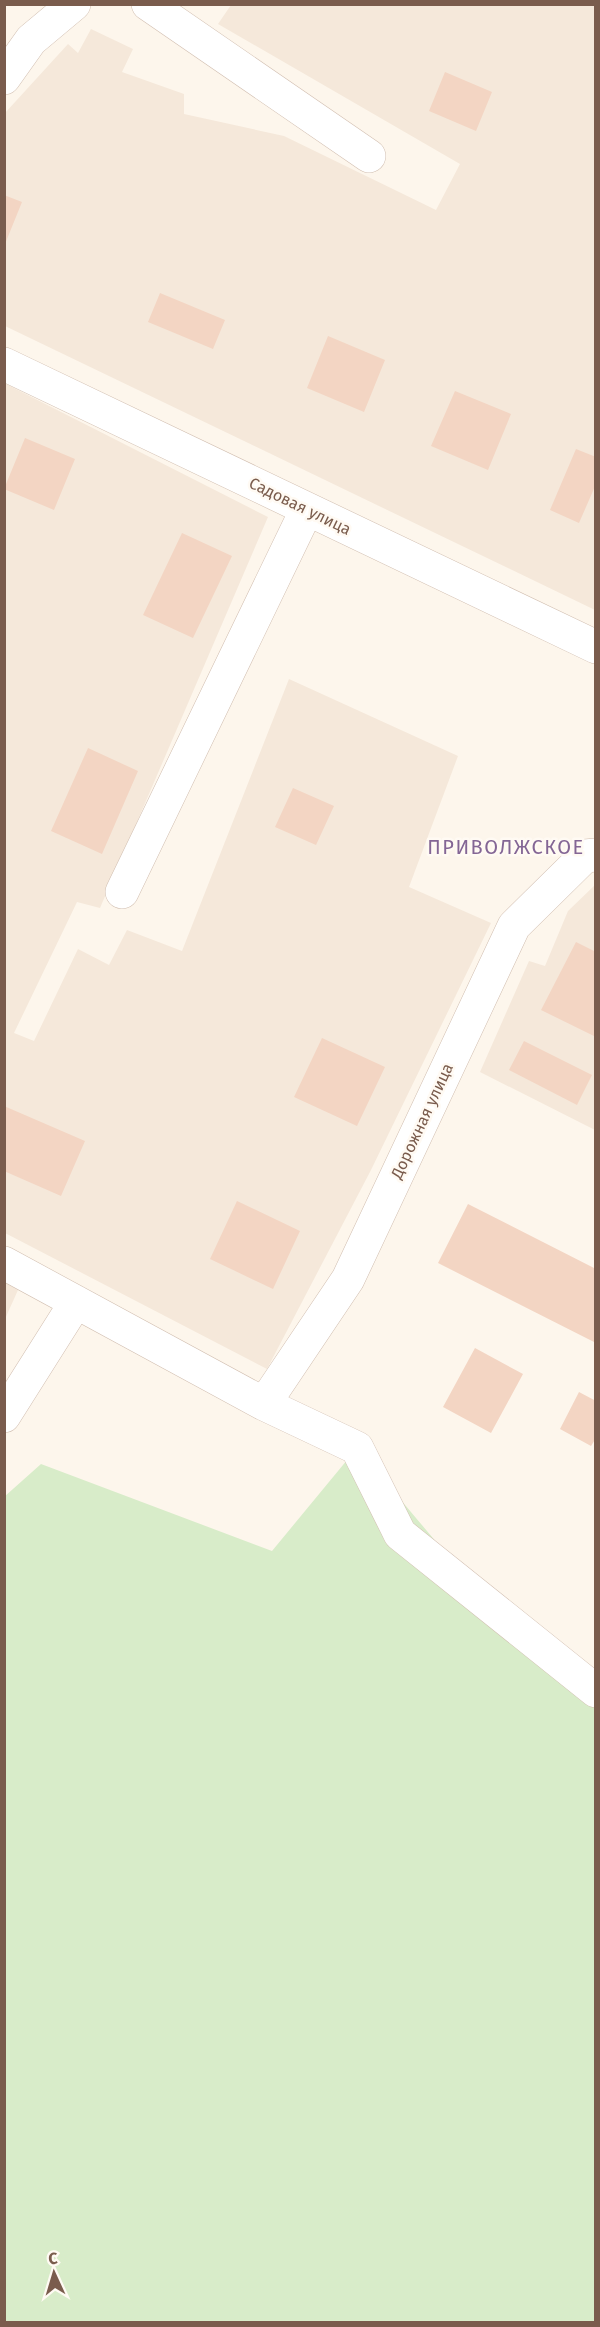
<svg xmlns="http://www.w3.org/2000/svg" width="600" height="2327" font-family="'Fira Sans',sans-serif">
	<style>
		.residential { fill: #f5e8da }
		.green { fill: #d8ecc9 }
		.building { fill: #f3d5c3 }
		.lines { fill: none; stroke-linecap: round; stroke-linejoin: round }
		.minor-casing { stroke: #d1beb0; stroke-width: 34 }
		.minor { stroke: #fff; stroke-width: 33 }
		.labels { text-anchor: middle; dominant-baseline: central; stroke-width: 5; stroke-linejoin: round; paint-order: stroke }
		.street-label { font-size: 16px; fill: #7a5c4d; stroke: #fffaf3 }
		.quarter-label { font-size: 20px; letter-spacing: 1.5px; fill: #846695; stroke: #fffaf3 }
	</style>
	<rect width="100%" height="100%" fill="#fdf6ec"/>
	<path class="residential" d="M231 5H595V610L5 326V113L68 44 78 53 91 29 133 49 122 72 184 94V114L284 136 436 210 460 164 218 24Z
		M4 383 268 517 100 908 77 902 14 1033 34 1041 78 949 109 965 127 930 182 951 289 679 458 756 409 887 491 923 371 1170 267 1369 5 1233Z
		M595 885V1130L480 1072 529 961 545 966 568 911Z
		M5 1283 18 1290 5 1319Z"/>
	<path class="green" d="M357 1448 491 1607 595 1691V2322H5L4 1497 41 1464 272 1551Z"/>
	<path class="building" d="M445 72 492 92 476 131 429 111Z
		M4 195 22 202 5 244H4Z
		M160 293 225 320 213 349 148 322Z
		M328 336 385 360 364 412 307 388Z
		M455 391 511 414 488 470 431 446Z
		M25 438 75 459 54 510 4 489Z
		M576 449 596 457V484L579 523 550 510Z
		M182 533 232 556 193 638 143 615Z
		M88 748 138 771 102 854 51 831Z
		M293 788 334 806 316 845 275 827Z
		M576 942 596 952V1037L541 1010Z
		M322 1038 385 1067 357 1126 294 1097Z
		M524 1041 592 1075 577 1105 509 1070Z
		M4 1106 85 1141 61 1196 4 1171Z
		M237 1201 300 1231 273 1289 210 1259Z
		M468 1204 596 1269V1343L438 1263Z
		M475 1348 523 1374 491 1433 443 1407Z
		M579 1392 596 1401V1438L591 1446 560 1429Z"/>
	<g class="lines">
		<defs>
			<path id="minor" d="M148 4 369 156
				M4 78 31 40 74 4
				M4 364 596 647
				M122 892 307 509
				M4 1263 264 1404 357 1448 400 1534 596 1691
				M264 1404 348 1279 514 926 585 856 596 855
				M4 1416 76 1302"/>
		</defs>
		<use href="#minor" class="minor-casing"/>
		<use href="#minor" class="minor"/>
	</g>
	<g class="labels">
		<g class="street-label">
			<text transform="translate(300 506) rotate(26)">Садовая улица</text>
			<text transform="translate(422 1121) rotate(-65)">Дорожная улица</text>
		</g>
		<g class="quarter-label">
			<text x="506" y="847">ПРИВОЛЖСКОЕ</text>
		</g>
	</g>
	<rect width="600" height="2327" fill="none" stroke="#7a5c4d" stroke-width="12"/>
	<g transform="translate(54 2273) rotate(356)" stroke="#fffaf3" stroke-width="4.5" paint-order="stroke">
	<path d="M0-4.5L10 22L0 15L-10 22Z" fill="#7a5c4d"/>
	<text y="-9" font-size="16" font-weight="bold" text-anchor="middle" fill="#7a5c4d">С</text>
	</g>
</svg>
